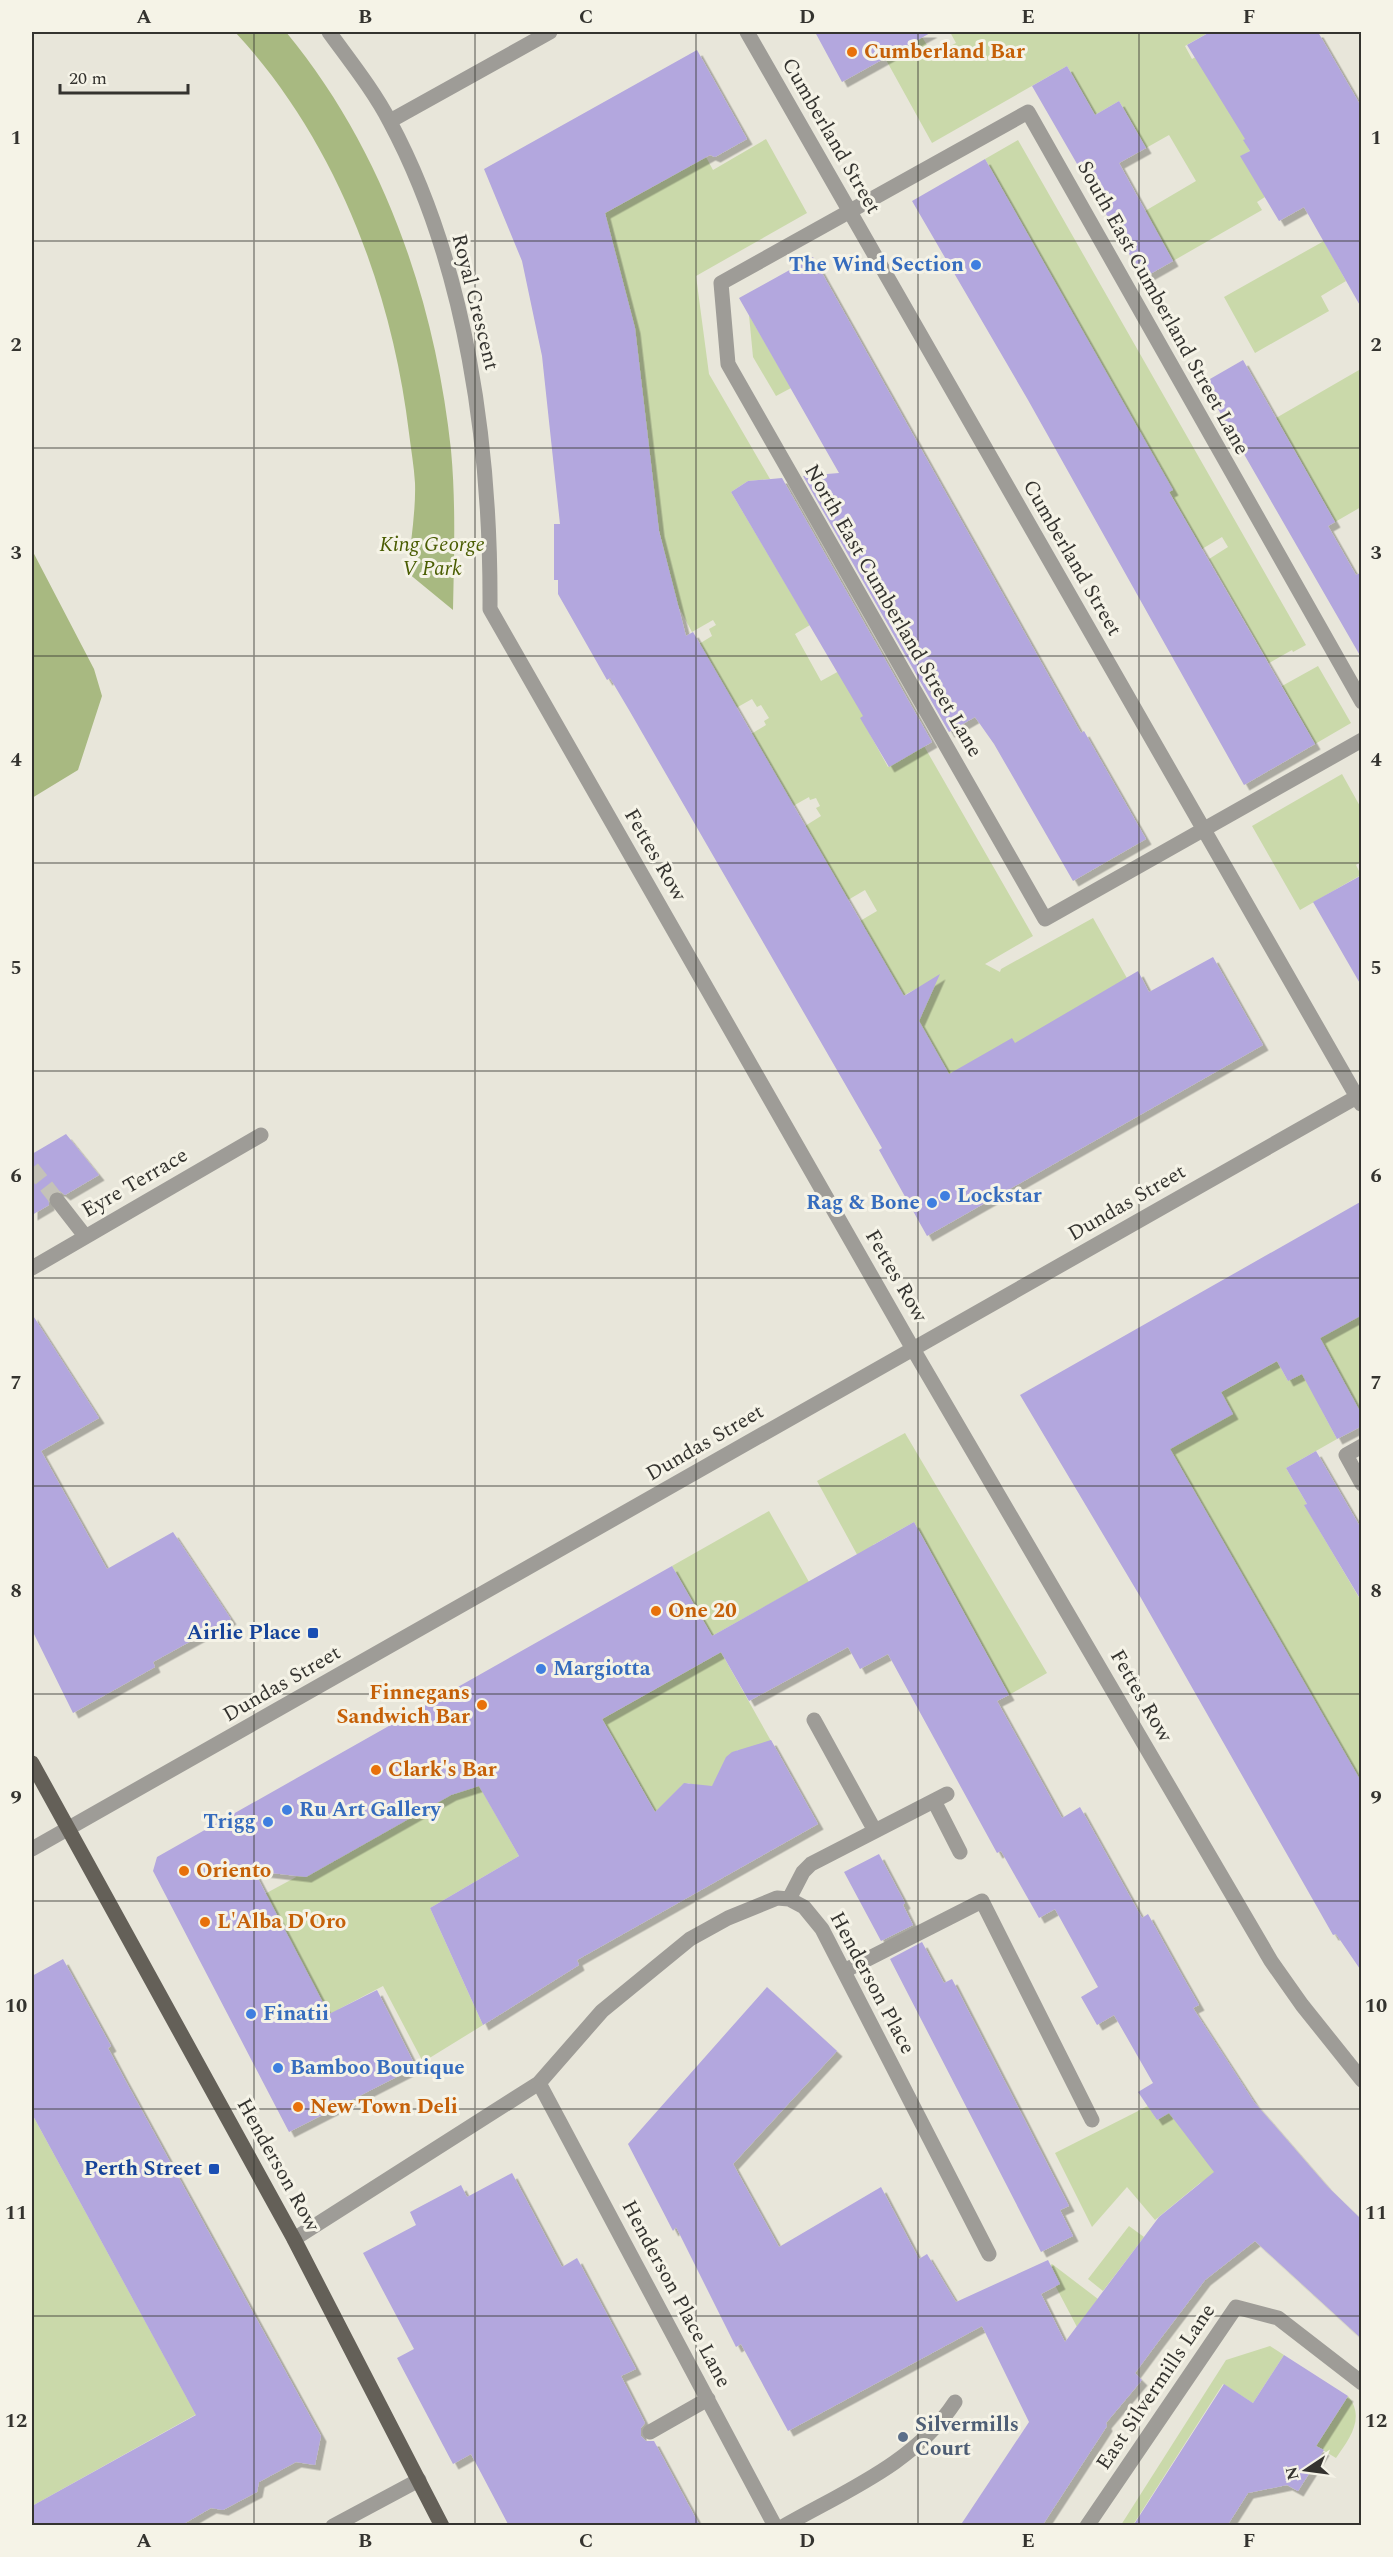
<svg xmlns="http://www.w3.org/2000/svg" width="1393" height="2557" font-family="Spectral,serif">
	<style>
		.green { fill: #cad9aa }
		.forest { fill: #a8b981 }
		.building { fill: #b3a7de; filter: url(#shadow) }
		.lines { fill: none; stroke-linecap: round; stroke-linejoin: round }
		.minor-tunnel { stroke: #c4c2b8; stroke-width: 15; stroke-dasharray: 15 8; stroke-linecap: butt }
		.minor { stroke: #9e9c97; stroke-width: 15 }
		.major { stroke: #646058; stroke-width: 15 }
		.grid { fill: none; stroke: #34332f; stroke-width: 1.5; stroke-opacity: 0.55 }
		.food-dot { fill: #e8710a; stroke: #f5f3e7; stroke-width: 2 }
		.shop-dot { fill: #3f7fe0; stroke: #f5f3e7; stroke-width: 2 }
		.transit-dot { fill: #1a4fb4; stroke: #f5f3e7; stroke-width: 2 }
		.service-dot { fill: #5c6f8a; stroke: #f5f3e7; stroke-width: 2 }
		.labels { text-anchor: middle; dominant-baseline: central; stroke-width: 6; stroke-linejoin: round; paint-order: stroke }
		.food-label { font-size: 21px; font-weight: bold; fill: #c56008; stroke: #f5f3e7; text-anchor: start }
		.street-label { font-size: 21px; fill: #34332f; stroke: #f5f3e7 }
		.shop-label { font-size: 21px; font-weight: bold; fill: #366cbe; stroke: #f5f3e7; text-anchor: start }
		.park-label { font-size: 21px; font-style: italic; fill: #4a5d02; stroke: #f5f3e7 }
		.transit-label { font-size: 21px; font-weight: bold; fill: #164399; stroke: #f5f3e7; text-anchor: end }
		.service-label { font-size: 21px; font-weight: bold; fill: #4e5e75; stroke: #f5f3e7; text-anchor: start }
		.neatline { fill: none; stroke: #34332f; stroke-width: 2 }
		.grid-label { font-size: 20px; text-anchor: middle; font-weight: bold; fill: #34332f }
	</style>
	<defs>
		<filter id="shadow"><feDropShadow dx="5.5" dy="5.5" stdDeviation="0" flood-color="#0004"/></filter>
	</defs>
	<rect width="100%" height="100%" fill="#e8e6da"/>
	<path class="green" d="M950 32H1204L1206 34 1185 46 1192 59 1213 47 1261 130 1244 140 1250 151 1241 156 1263 193 1265 197 1257 202 1262 210 1173 261 1145 211 1196 181 1169 135 1146 148 1119 101 1095 115 1067 66 932 143 885 58 922 37 933 55 956 43Z
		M766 139 807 213 696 276 709 374 770 479 748 481 731 492 810 625 795 634 821 681 870 654 896 698 861 718 888 767 924 746 1033 936 985 964 1000 972 1001 969 1093 918 1141 1003 956 1086 910 1008 921 986 903 996 860 921 877 911 865 890 848 900 805 826 821 816 816 808 820 806 816 798 810 800 809 797 793 806 751 734 766 725 764 721 769 718 761 705 757 707 752 699 736 708 699 644 712 636 709 629 716 625 713 620 692 632 676 602 659 531 605 213 706 157 713 170Z
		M1018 140 1306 645 1293 652 1292 650 1269 663 1209 559 1228 547 1222 537 1202 549 1169 492 1172 490 985 159Z
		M1324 241 1346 281 1321 296 1329 311 1255 353 1224 297Z
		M749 315 791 388 776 396 753 357Z
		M1359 370 1362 375 1361 507 1335 522 1276 418Z
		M1318 666 1351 723 1315 744 1282 686Z
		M1342 774 1361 808V861L1356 865 1361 875 1300 910 1252 826Z
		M1361 1315V1415L1320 1407 1337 1439 1286 1468 1307 1504 1305 1506 1361 1601V1783L1179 1465 1169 1458 1162 1415 1221 1392 1277 1361 1288 1381 1290 1354Z
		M905 1433 1047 1673 1009 1695 914 1522 873 1545 875 1551 860 1560 817 1481Z
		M769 1511 809 1582 712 1636 672 1566Z
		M721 1652 780 1757 738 1750 727 1757 723 1765 731 1785 703 1788 688 1783 681 1786 662 1824 602 1719Z
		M476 1780 519 1856 430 1908 483 2025 423 2062 383 1986 339 2009 329 2023 261 1896Z
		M1148 2106 1157 2120 1171 2111 1219 2174 1200 2183 1155 2220 1127 2187 1092 2227 1055 2153Z
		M32 2114 187 2398 215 2408 195 2415 32 2506Z
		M1129 2226 1144 2237 1103 2291 1088 2279Z
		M1052 2264 1098 2299 1077 2327 1046 2268Z
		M1270 2346 1284 2355 1253 2403 1223 2384 1133 2525H1121L1226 2360Z
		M1348 2396C1366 2418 1349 2439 1336 2458L1316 2446Z"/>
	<path class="forest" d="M235 32H286C383 149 435 300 451 450 456 503 454 557 453 610L408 573C410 544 416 512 415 483 414 466 411 450 409 433 392 289 335 139 235 32Z
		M32 550 94 669 102 696 78 770 32 798Z"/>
	<path class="building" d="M815 32H932L842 82Z
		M1210 32H1318L1362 108V309L1304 207 1279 221 1240 156 1250 151 1243 140 1245 139 1187 45Z
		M697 50 747 139 715 157 710 155 605 213 635 328 659 531 686 636 693 632 904 996 940 974 919 1021 949 1074 1012 1038 1015 1043 1138 971 1149 992 1213 957 1263 1045 927 1236 879 1150 882 1148 629 710 610 678 607 680 558 594V580H554V524H560L542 356 522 261 484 169Z
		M1067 66 1095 115 1119 101 1146 148 1119 163 1173 261 1143 278 1032 86Z
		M985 159 1173 490 1169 492 1315 744 1244 785 1028 400 912 201Z
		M813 257 1081 733 1084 731 1146 839 1073 881 994 744 975 717 949 732 803 476 839 473 739 298Z
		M1243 360 1335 522 1328 526 1356 575 1362 572V659L1203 383Z
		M782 478 932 742 889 767 860 718 863 716 731 492 748 481Z
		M1362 875V987L1313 902Z
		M66 1134 99 1175 65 1195 60 1191 52 1192 48 1197 49 1205 32 1215V1154Z
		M1362 1201V1315L1320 1338 1362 1415V1426L1337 1439 1302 1374 1288 1381 1277 1361 1221 1392 1233 1414 1170 1449 1362 1783V1972L1336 1934 1333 1935 1141 1598 1020 1395Z
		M32 1314 99 1418 41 1451 107 1569 173 1532 231 1619 153 1662 155 1667 73 1713 32 1630Z
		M1316 1451 1362 1530V1602L1304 1505 1307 1504 1286 1468Z
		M914 1522 1009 1695 997 1701 1062 1818 1080 1807 1142 1918 1148 1914 1179 1970 1199 2005 1193 2008 1254 2102 1327 2186 1362 2220V2339L1255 2241 1205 2280 1158 2342 1135 2373 1142 2380 1106 2423 1107 2426 1042 2526H960L1029 2422 982 2326 788 2431 741 2344 736 2347 676 2227 673 2231 628 2144 767 1987 837 2051 733 2164 779 2247 881 2187 919 2259 927 2254 956 2302 1048 2260 1060 2284 1041 2294 1065 2342 1159 2217 1214 2172 1169 2113 1157 2120 1138 2092 1153 2083 1114 2015 1097 2025 1081 1997 1098 1987 1055 1909 1039 1918 1001 1851 997 1853 888 1654 860 1669 848 1647 749 1701 721 1652 602 1719 655 1812 684 1783 712 1786 726 1757 732 1752 771 1740 818 1824 577 1960 579 1965 483 2025 430 1908 519 1856 479 1786 451 1795 306 1877 254 1871 329 2014 377 1990 416 2067 289 2132 153 1871 157 1857 672 1566 712 1636Z
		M879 1854 905 1903 903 1905 913 1925 881 1941 844 1872Z
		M922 1942 944 1983 952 1979 1069 2206 1060 2210 1073 2236 1041 2252 890 1959Z
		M63 1959 111 2046 108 2048 124 2078 321 2436 315 2465 296 2462 259 2482 257 2492 223 2510 211 2508 180 2526H32V2506L196 2415 32 2114V1976Z
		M512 2173 562 2267 577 2258 636 2369 621 2376 645 2423 641 2428V2436L646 2441H654L700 2526H509L471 2454 453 2464 397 2358 414 2349 363 2253 416 2225 410 2212 461 2185 467 2197Z
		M1284 2355 1348 2396 1316 2446 1324 2450 1298 2491 1287 2485 1248 2493 1227 2526H1133L1224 2384 1253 2403Z"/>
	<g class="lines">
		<path class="minor-tunnel" d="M32 1168 57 1200"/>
		<path class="minor" d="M329 32C350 61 374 91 390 122 467 266 491 448 490 609L913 1349 1271 1961 1302 2005 1362 2080
			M747 32 1361 1104
			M390 121 550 32
			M1362 702 1028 112 721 283 728 364 1045 919 1362 740
			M57 1200 85 1236
			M32 1268 261 1135
			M1362 1446 1346 1455 1362 1484
			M814 1720 875 1831
			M934 1801 960 1852
			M32 1849 1362 1094
			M789 1899 803 1872 811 1864 947 1794
			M844 1971 982 1901 1092 2120
			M539 2083 775 2526
			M294 2239 539 2083 602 2011 690 1939 728 1918 777 1898 789 1899 804 1907 822 1929 989 2254
			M650 2432 708 2399
			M333 2526 419 2480
			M784 2526C845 2491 915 2463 955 2402
			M1087 2526 1236 2307 1278 2318 1362 2383"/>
		<path class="major" d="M32 1763 294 2239 442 2526"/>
	</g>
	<path class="grid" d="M254 32V2526M475 32V2526M696 32V2526M918 32V2526M1139 32V2526M32 241H1362M32 448H1362M32 656H1362M32 863H1362M32 1071H1362M32 1278H1362M32 1486H1362M32 1694H1362M32 1901H1362M32 2109H1362M32 2316H1362"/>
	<g class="food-dot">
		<circle cx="852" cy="52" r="6"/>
		<circle cx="656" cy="1611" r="6"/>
		<circle cx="482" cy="1705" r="6"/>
		<circle cx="376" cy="1770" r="6"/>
		<circle cx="184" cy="1871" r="6"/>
		<circle cx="205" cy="1922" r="6"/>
		<circle cx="298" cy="2107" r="6"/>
	</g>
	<g class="shop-dot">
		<circle cx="976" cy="265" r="6"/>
		<circle cx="945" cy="1196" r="6"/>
		<circle cx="932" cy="1203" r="6"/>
		<circle cx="541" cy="1669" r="6"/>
		<circle cx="287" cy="1810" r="6"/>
		<circle cx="268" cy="1822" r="6"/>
		<circle cx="251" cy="2014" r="6"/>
		<circle cx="278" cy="2068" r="6"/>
	</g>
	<g class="transit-dot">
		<rect x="307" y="1627" width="12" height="12" rx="3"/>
		<rect x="208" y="2163" width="12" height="12" rx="3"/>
	</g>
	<circle class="service-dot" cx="903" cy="2437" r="6"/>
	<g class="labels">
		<g class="food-label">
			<text x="864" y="52">Cumberland Bar</text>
			<text x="668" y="1611">One 20</text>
			<text x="470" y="1693" text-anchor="end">Finnegans<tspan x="470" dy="24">Sandwich Bar</tspan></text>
			<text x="388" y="1770">Clark's Bar</text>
			<text x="196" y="1871">Oriento</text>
			<text x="217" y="1922">L'Alba D'Oro</text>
			<text x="310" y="2107">New Town Deli</text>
		</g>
		<g class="street-label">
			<text transform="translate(831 136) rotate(60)">Cumberland Street</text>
			<text transform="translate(475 302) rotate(76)">Royal Crescent</text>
			<text transform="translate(1163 308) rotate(61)">South East Cumberland Street Lane</text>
			<text transform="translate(1072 558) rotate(60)">Cumberland Street</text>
			<text transform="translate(893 611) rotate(60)">North East Cumberland Street Lane</text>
			<text transform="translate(655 855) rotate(60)">Fettes Row</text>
			<text transform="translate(135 1183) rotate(-30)">Eyre Terrace</text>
			<text transform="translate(1127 1203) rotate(-30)">Dundas Street</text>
			<text transform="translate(896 1276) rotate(60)">Fettes Row</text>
			<text transform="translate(705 1443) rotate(-30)">Dundas Street</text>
			<text transform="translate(282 1684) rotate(-30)">Dundas Street</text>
			<text transform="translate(1141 1696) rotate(60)">Fettes Row</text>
			<text transform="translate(872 1983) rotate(62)">Henderson Place</text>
			<text transform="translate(278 2165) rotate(61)">Henderson Row</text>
			<text transform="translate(676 2294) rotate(62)">Henderson Place Lane</text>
			<text transform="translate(1156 2387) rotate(-56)">East Silvermills Lane</text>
		</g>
		<g class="shop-label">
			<text x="964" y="265" text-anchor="end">The Wind Section</text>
			<text x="957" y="1196">Lockstar</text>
			<text x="920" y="1203" text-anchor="end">Rag &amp; Bone</text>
			<text x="553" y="1669">Margiotta</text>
			<text x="299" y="1810">Ru Art Gallery</text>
			<text x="256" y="1822" text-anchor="end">Trigg</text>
			<text x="263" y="2014">Finatii</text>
			<text x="290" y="2068">Bamboo Boutique</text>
		</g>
		<g class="park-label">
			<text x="432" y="545">King George<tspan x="432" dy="24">V Park</tspan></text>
		</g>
		<g class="transit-label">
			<text x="301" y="1633">Airlie Place</text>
			<text x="202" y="2169">Perth Street</text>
		</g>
		<g class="service-label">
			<text x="915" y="2425">Silvermills<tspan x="915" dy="24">Court</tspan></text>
		</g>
	</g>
	<rect width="1393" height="2557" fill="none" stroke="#f5f3e7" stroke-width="66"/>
	<g transform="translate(1306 2470) rotate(257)" stroke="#f5f3e7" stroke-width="4.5" paint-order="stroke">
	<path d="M0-4.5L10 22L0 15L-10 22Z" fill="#34332f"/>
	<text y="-9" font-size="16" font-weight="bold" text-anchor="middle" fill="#34332f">N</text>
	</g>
	<path d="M60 84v9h128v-9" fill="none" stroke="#34332f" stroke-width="3"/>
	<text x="69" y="84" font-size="18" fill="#34332f" stroke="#f5f3e7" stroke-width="4.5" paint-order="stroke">20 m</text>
	<rect x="33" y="33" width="1327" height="2491" class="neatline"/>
	<g class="grid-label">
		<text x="144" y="23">A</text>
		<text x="365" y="23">B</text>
		<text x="586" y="23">C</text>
		<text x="807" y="23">D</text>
		<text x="1028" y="23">E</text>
		<text x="1249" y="23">F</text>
		<text x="16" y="144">1</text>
		<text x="1376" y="144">1</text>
		<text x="16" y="351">2</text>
		<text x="1376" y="351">2</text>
		<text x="16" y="559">3</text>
		<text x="1376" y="559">3</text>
		<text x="16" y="766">4</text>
		<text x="1376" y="766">4</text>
		<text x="16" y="974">5</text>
		<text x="1376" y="974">5</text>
		<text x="16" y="1182">6</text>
		<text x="1376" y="1182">6</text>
		<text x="16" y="1389">7</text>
		<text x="1376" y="1389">7</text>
		<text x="16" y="1597">8</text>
		<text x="1376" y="1597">8</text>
		<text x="16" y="1804">9</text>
		<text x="1376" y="1804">9</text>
		<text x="16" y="2012">10</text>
		<text x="1376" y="2012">10</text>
		<text x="16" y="2219">11</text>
		<text x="1376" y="2219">11</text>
		<text x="16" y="2427">12</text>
		<text x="1376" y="2427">12</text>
		<text x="144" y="2547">A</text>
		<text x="365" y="2547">B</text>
		<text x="586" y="2547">C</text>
		<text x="807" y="2547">D</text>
		<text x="1028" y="2547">E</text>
		<text x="1249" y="2547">F</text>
	</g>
</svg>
